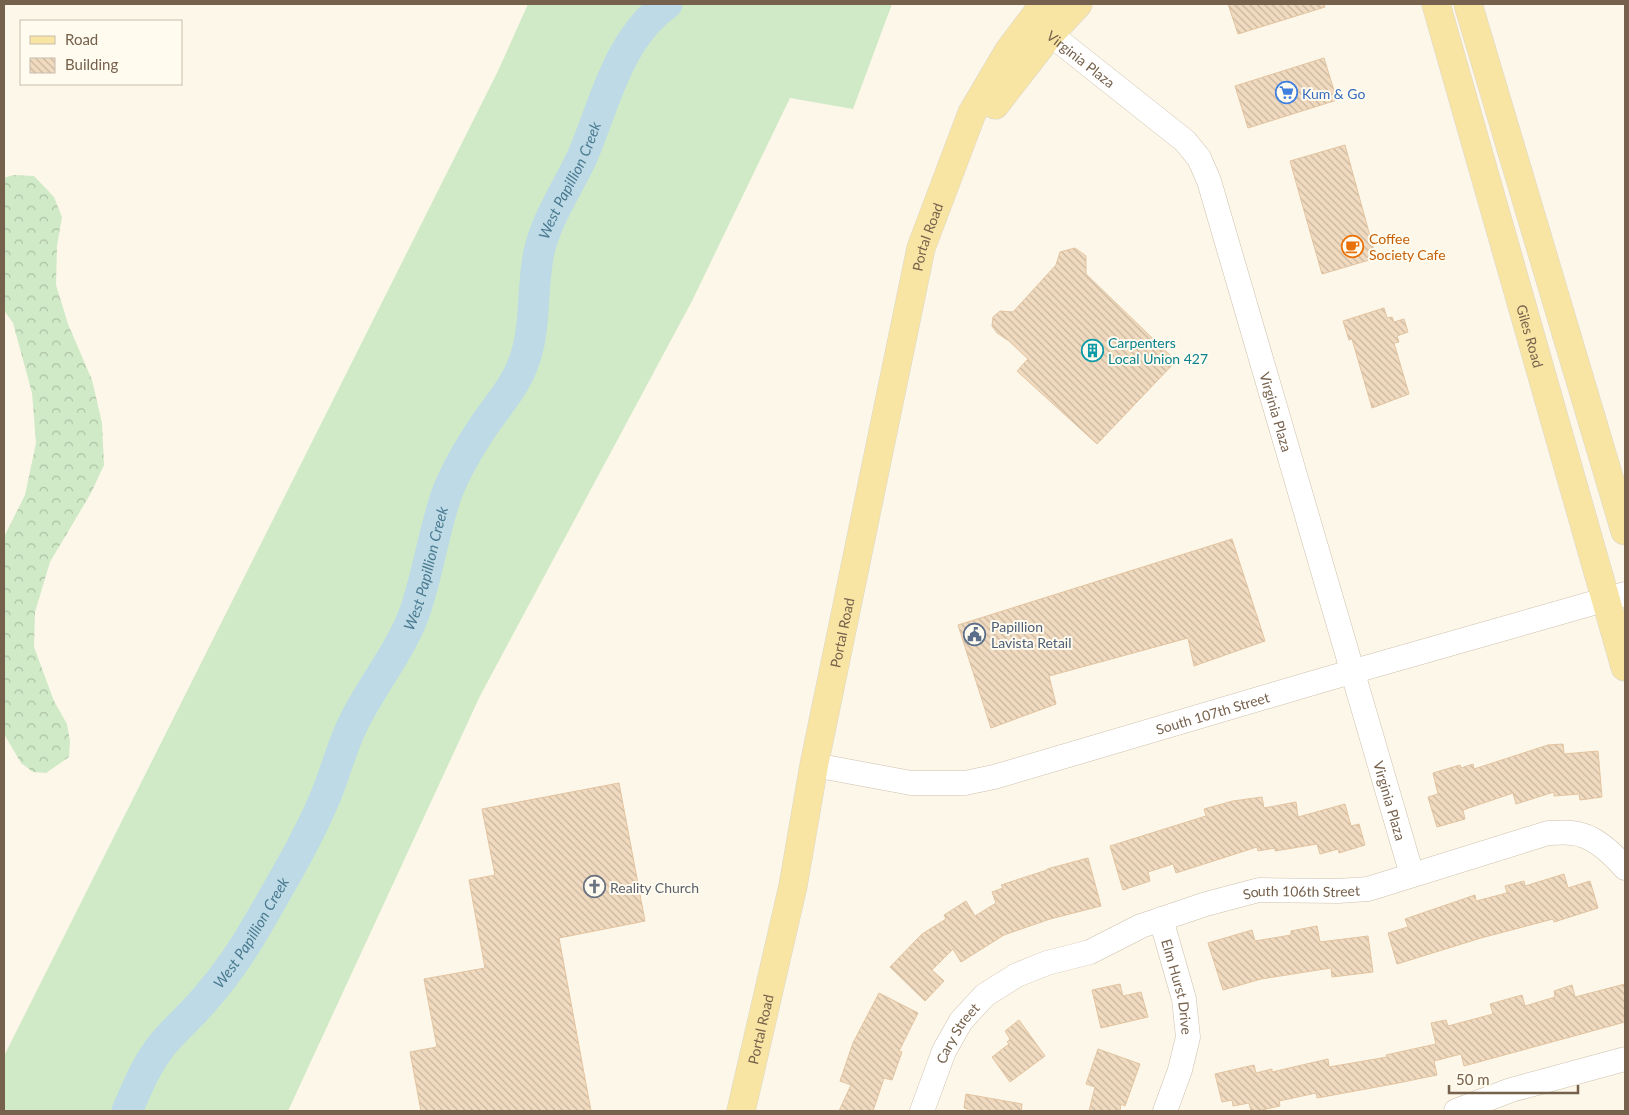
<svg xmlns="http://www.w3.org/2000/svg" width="1629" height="1115" font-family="Lato,sans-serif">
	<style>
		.grass { fill: #d0eac7 }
		.forest { fill: url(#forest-crowns) }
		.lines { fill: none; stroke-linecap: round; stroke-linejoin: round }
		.river { stroke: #bddae6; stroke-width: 31 }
		.building { fill: url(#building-back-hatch); stroke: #e3c4a1 }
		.minor-casing { stroke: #cec0ae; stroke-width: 25 }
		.major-casing { stroke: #dbd6d0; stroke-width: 29 }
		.minor { stroke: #fff; stroke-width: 24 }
		.major { stroke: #f8e5a3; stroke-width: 28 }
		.labels { text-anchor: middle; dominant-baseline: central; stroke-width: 4; stroke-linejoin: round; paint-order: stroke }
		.street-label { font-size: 14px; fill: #76614c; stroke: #fffbef }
		.shop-label { font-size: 14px; fill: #366cbe; stroke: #fffbef; text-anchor: start }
		.food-label { font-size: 14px; fill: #c56008; stroke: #fffbef; text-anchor: start }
		.culture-label { font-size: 14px; fill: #0d838f; stroke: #fffbef; text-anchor: start }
		.service-label { font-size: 14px; fill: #4e5e75; stroke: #fffbef; text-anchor: start }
		.worship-label { font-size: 14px; fill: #5b616d; stroke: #fffbef; text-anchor: start }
		.water-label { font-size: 15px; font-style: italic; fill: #4a7a90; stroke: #fffbef }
	</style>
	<defs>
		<pattern id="forest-crowns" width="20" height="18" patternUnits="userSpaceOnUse" patternTransform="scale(1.25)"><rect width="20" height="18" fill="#d0eac7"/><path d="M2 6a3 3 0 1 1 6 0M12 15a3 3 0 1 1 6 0" fill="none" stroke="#adc1a4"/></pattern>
		<pattern id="building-back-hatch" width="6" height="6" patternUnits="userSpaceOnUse" patternTransform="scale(1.25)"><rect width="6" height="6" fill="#f1dbc0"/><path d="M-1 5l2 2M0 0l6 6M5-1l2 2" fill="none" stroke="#c8b59e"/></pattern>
	</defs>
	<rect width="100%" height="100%" fill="#fcf7e8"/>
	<path class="grass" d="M528 4H892L853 109 790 98 692 301 480 696 288 1111H4V1056L498 71Z"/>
	<path class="forest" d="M13 175 34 176 54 197 62 217 57 246 56 285 68 324 92 380 102 423 104 465 91 493 50 562 35 612 34 647 54 701 67 724 70 741 69 757 46 773 33 772 21 763 4 734V537L25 495 36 443 32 393 13 323 4 310V178Z"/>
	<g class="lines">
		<path class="river" id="s1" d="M127 1111C137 1088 146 1065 162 1045 175 1029 192 1015 205 999 227 974 246 946 262 917 284 879 307 840 324 800 335 775 341 748 353 724 371 686 399 654 414 614 428 575 433 533 447 493 456 470 469 448 483 427 497 406 514 388 523 364 537 328 531 289 539 252 547 217 568 188 583 155 605 103 618 39 667 4"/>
	</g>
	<path class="building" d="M1228 4H1324L1325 7 1238 34Z
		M1324 58 1337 100 1248 128 1235 86Z
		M1345 145 1376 258 1322 274 1290 161Z
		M1075 248 1086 256V274L1176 361 1097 444 1017 371 1028 359 1009 341 997 333 992 326 993 317 1000 311 1013 312 1056 265 1060 252Z
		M1384 308 1387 318 1392 317 1394 322 1404 319 1408 332 1397 336 1399 342 1394 343 1409 394 1372 408 1352 339 1349 340 1343 321Z
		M1232 539 1265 641 1194 666 1188 638 1049 676 1056 704 991 728 958 625Z
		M1563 744 1564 754 1598 751 1602 797 1580 800 1579 794 1554 796V792L1516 804 1513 793 1463 810 1465 819 1437 827 1428 797 1438 794 1433 773 1460 765 1461 768 1473 764 1474 769 1548 745Z
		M619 783 645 921 559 938 591 1111H421L410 1052 437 1047 424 979 485 968 469 880 495 875 482 809Z
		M1262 797 1264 808 1296 802 1298 817 1345 804 1351 826 1359 824 1365 845 1339 853 1338 849 1320 854 1317 844 1275 851V848L1258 851 1257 847 1176 873 1173 864 1148 872 1150 881 1123 890 1110 846 1206 816 1204 809 1233 801Z
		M1088 858 1101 906 1050 919 1004 935 961 962 953 949 932 970 944 981 925 1001 890 967 922 934 946 919 944 915 966 901 975 916 996 903 992 892 1003 888 1001 885 1047 870V869Z
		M1564 874 1568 888 1590 881 1598 908 1554 922 1553 919 1481 938 1397 964 1388 933 1408 927 1405 919 1475 895 1476 901 1507 893 1505 886 1524 881 1525 886Z
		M1317 926 1320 942 1368 936 1373 972 1332 977 1331 968 1261 979 1223 990 1208 943 1252 930 1255 941 1291 935V931Z
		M1120 984 1123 996 1141 992 1148 1017 1101 1028 1092 990Z
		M1625 984V1022L1464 1066 1461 1054 1434 1061 1437 1075 1393 1084 1317 1098 1316 1093 1279 1101 1280 1106 1257 1111H1251L1249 1103 1233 1106 1232 1100 1222 1102 1215 1074 1254 1065 1256 1073 1272 1069V1072L1328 1059 1329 1067 1387 1057 1386 1055 1436 1044 1431 1023 1446 1020 1448 1026 1493 1014 1490 1004 1522 995 1525 1006 1555 997 1554 991 1572 985 1575 997Z
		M879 993 918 1013 899 1051 902 1052 892 1080 884 1078 873 1111H839L851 1085 840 1081 853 1043Z
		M1019 1020 1045 1056 1010 1082 992 1057 1009 1044 1007 1042 1010 1039 1005 1031Z
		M1098 1049 1140 1064 1125 1106 1121 1104 1120 1111H1089L1095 1087 1086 1084Z
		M966 1094 1022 1104 1021 1111H967L968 1109 964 1108Z"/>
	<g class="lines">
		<defs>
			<g id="minor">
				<path id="s2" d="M1035 22 1185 141 1199 158 1209 181 1412 875"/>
				<path id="s3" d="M814 765 911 783H965L994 777 1323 680 1625 594"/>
				<path id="s4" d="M1161 919 1184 999 1188 1037 1180 1070 1165 1111"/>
				<path id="s5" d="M922 1111 944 1051 961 1021 985 995 1017 975 1047 963 1090 952 1141 926 1206 904 1259 890 1338 891 1368 889 1548 833C1556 833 1564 832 1572 833 1594 835 1612 853 1625 868"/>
				<path d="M1456 1111 1511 1090 1625 1059"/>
			</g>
			<g id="major">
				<path id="s6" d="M1436 4 1625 667"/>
				<path d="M1468 4 1625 531"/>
				<path d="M995 105 1050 34 1078 4"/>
				<path id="s7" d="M741 1111 793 886 814 765 921 248 972 113 1008 52 1044 4"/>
			</g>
		</defs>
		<use href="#minor" class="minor-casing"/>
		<use href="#major" class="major-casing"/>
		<use href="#minor" class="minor"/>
		<use href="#major" class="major"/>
	</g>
	<defs>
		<symbol id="supermarket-ring" viewBox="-11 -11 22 22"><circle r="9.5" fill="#fffbef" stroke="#3f7fe0" stroke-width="1.5"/><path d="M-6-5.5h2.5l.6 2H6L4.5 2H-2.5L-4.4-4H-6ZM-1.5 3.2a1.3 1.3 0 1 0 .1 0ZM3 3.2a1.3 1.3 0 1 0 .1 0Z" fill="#3f7fe0"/></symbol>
		<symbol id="cafe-ring" viewBox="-11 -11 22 22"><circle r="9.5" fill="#fffbef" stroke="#e8710a" stroke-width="1.5"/><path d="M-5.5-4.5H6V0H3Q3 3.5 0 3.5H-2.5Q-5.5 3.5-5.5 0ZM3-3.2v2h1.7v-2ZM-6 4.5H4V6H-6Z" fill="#e8710a"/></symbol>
		<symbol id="building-ring" viewBox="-11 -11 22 22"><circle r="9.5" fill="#fffbef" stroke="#0f9aa8" stroke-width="1.5"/><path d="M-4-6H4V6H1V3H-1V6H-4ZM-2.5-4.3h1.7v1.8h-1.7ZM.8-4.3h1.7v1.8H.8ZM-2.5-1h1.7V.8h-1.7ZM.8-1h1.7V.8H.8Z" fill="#0f9aa8"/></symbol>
		<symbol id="civic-ring" viewBox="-11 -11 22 22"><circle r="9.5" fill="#fffbef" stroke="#5c6f8a" stroke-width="1.5"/><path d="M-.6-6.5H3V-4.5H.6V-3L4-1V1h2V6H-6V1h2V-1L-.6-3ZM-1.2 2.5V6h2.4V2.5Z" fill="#5c6f8a"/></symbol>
		<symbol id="church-ring" viewBox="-11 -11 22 22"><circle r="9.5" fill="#fffbef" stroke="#6b7280" stroke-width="1.5"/><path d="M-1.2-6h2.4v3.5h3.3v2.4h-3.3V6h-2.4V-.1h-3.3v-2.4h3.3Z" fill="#6b7280"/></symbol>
	</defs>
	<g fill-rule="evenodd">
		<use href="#supermarket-ring" x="1274" y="80" width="25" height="25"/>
		<use href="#cafe-ring" x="1340" y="234" width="25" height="25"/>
		<use href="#building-ring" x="1080" y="338" width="25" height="25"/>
		<use href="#civic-ring" x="962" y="622" width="25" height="25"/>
		<use href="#church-ring" x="582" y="874" width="25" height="25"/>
	</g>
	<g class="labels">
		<g class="street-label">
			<text stroke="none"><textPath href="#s2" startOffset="59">Virginia Plaza</textPath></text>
			<text stroke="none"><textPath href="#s7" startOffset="894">Portal Road</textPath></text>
			<text stroke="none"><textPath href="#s6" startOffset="345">Giles Road</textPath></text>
			<text stroke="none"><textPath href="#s2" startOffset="479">Virginia Plaza</textPath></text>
			<text stroke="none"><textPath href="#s7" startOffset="489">Portal Road</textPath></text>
			<text stroke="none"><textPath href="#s3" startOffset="410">South 107th Street</textPath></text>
			<text stroke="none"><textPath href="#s2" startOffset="884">Virginia Plaza</textPath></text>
			<text stroke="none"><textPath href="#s5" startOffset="471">South 106th Street</textPath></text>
			<text stroke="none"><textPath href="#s4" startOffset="70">Elm Hurst Drive</textPath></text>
			<text stroke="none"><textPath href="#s7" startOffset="84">Portal Road</textPath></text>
			<text stroke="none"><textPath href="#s5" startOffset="86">Cary Street</textPath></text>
		</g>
		<g class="shop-label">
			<text x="1302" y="93">Kum &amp; Go</text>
		</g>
		<g class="food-label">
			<text x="1369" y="238">Coffee<tspan x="1369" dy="16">Society Cafe</tspan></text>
		</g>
		<g class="culture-label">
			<text x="1108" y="342">Carpenters<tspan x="1108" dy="16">Local Union 427</tspan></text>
		</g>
		<g class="service-label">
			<text x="991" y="626">Papillion<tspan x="991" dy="16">Lavista Retail</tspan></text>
		</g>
		<g class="worship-label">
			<text x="610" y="887">Reality Church</text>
		</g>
		<g class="water-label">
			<text stroke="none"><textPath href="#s1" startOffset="1045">West Papillion Creek</textPath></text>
			<text stroke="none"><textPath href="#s1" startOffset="625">West Papillion Creek</textPath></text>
			<text stroke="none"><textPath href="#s1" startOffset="219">West Papillion Creek</textPath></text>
		</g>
	</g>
	<rect width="1629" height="1115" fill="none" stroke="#76614c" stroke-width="10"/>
	<rect x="20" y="20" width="162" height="65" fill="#fffbef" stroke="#c8bdae"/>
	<rect x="30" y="36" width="25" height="8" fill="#f8e5a3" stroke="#c8bdae"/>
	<text x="65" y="45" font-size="15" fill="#76614c">Road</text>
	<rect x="30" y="58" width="25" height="15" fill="url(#building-back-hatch)" stroke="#c8bdae"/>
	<text x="65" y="70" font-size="15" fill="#76614c">Building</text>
	<path d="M1449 1085v8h129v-8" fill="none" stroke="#76614c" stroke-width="2.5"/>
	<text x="1456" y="1085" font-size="15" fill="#76614c" stroke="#fffbef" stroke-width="4" paint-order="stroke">50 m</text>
</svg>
